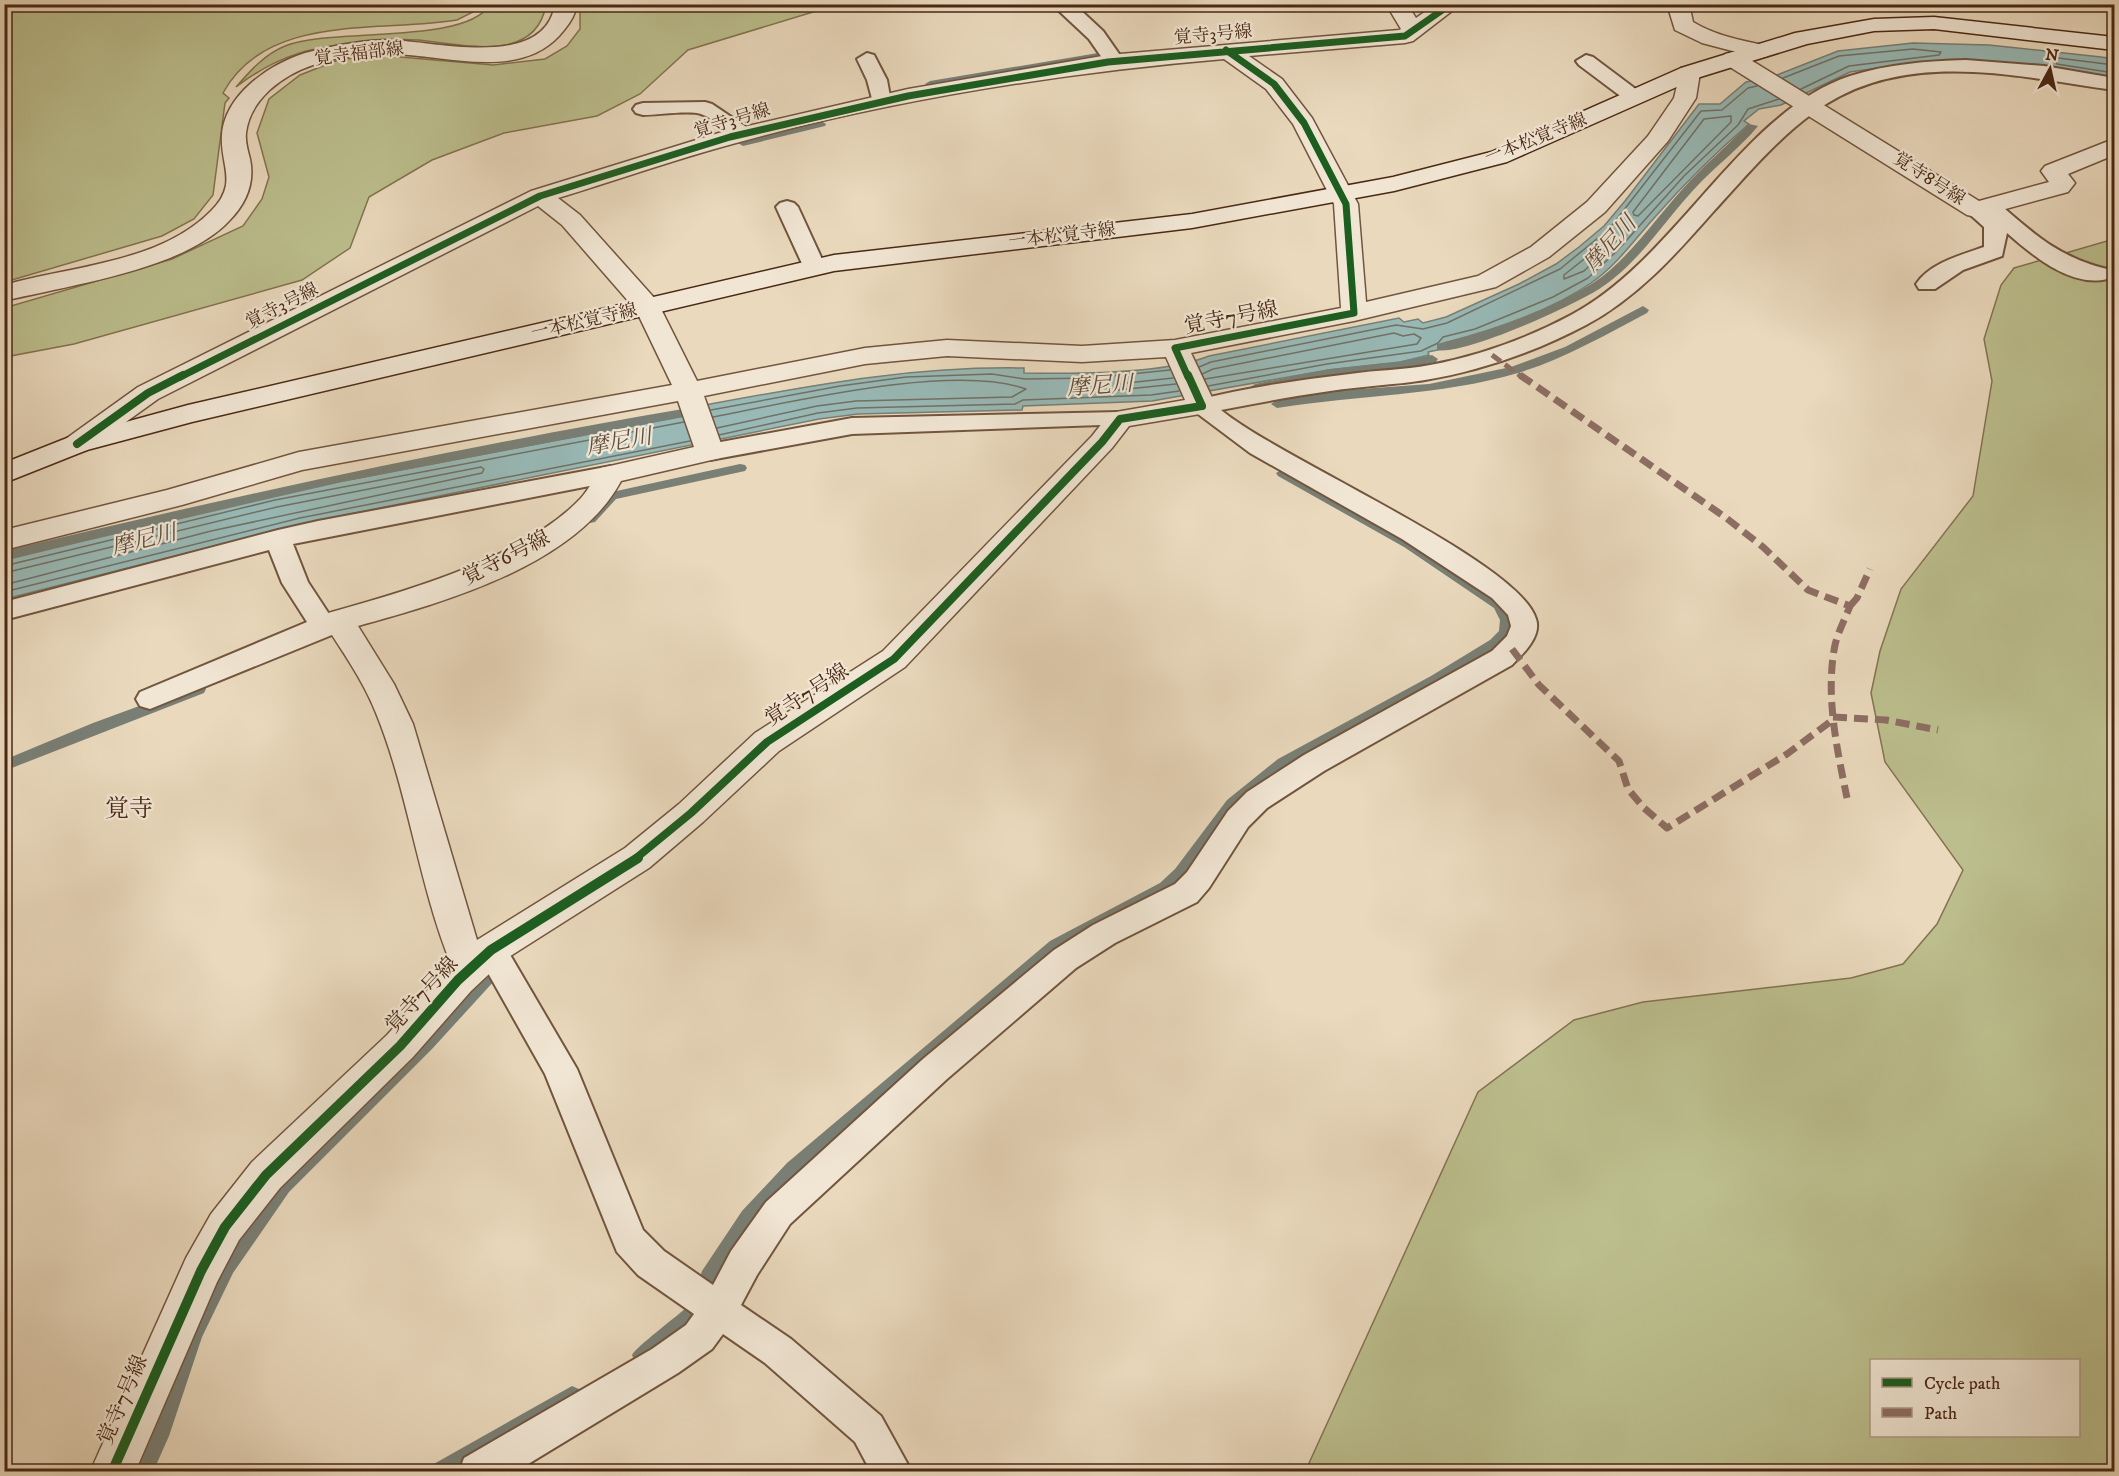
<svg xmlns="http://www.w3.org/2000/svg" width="2119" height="1476" font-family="'IM FELL DW Pica','Noto Serif JP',serif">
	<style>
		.green { fill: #bcbe8d; stroke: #837450; stroke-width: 1.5; fill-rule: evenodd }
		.water { fill: #98b9b6; stroke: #797f75; stroke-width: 1.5 }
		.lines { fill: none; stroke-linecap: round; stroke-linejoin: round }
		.shore { stroke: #717165; stroke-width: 1.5 }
		.stream { fill: #797f75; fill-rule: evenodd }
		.lane-casing { stroke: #72553e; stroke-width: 4 }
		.street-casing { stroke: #72553e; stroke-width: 3 }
		.secondary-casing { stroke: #4a2914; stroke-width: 3 }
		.lane { fill: #f1e6d4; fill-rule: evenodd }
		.street { fill: #f1e6d4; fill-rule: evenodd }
		.secondary { fill: #f1e6d4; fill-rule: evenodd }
		.quiet-far1 { stroke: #8d6e63; stroke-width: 5; stroke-dasharray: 11 5; stroke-linecap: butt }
		.quiet { stroke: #8d6e63; stroke-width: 7; stroke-dasharray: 14 7; stroke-linecap: butt }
		.cycleway-far2-casing { stroke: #f1e6d4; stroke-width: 10 }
		.cycleway-far1-casing { stroke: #f1e6d4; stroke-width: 12 }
		.cycleway-casing { stroke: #f1e6d4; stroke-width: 14 }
		.cycleway-far2 { stroke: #1b5e20; stroke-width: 7 }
		.cycleway-far1 { stroke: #1b5e20; stroke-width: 8 }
		.cycleway { stroke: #1b5e20; stroke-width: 10 }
		.labels { text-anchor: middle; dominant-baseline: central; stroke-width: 4.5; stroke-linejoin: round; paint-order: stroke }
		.far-street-label { font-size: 18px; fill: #4a2914; stroke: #f1e6d4 }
		.street-label { font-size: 21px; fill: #4a2914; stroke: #f1e6d4 }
		.water-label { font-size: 22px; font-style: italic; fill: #5e4d3c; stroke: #f1e6d4 }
		.quarter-label { font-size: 24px; fill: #4a2914; stroke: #f1e6d4 }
	</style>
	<rect width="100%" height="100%" fill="#ead9bd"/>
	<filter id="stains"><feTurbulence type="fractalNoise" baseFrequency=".00333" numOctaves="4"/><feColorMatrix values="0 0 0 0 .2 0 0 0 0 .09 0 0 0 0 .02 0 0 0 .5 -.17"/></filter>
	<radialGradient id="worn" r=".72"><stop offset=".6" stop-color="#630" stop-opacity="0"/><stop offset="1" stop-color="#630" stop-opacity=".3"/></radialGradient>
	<path class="green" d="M4 5 5 4 479 5 473 12 457 20C381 33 267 12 223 93L229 98 225 103 213 195 194 219 162 236 5 282Z
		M490 5H546C535 66 458 43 417 40 401 39 384 40 367 42 312 47 281 53 236 87 250 71 265 54 285 46 334 27 463 45 490 5Z
		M580 5H829L813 12 688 50 640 94 597 116 504 133 432 160 369 197 350 248 302 280 74 344 5 357 4 308 172 259 243 226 262 199 269 177 257 133 269 99 300 75 338 60 377 55 493 65 545 59 567 46 580 29Z
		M2114 239V1471L1305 1472 1478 1092 1574 1020 1643 1002 1851 978 1903 964 1937 924 1963 870 1885 762 1871 693 1880 651 1901 589 1973 496 1992 381 1984 339 2001 285 2014 268ZM1872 1360H2078V1436H1872Z"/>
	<path class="water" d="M1913 43 1989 45 2101 57 2114 59V79L1981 61 1899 65 1850 72 1781 105 1759 109 1744 121 1749 124C1715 153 1684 184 1655 217 1635 239 1616 266 1591 283 1549 312 1493 330 1444 343L1447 348 1428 352 1429 355 1400 362 1328 370 1152 401 1023 406 1022 410 858 414 819 419 301 524 5 599V560L274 494 685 416 705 405C814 385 912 366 1024 368V373C1073 374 1165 374 1209 356L1399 318 1404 322 1418 319 1423 323 1446 317 1519 284 1556 264 1579 247 1604 226 1625 201 1699 104H1720L1746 82 1772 77 1838 51Z"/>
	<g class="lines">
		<path class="shore" d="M2114 65 2058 58 2055 61 2057 64 2114 73
			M1783 78 1839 56 1913 49 1941 52 1939 55 1849 66 1801 89
			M1731 116V122L1638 216 1634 215 1633 212 1704 119Z
			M1612 237H1616V241L1584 271 1564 279V275Z
			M1199 367 1211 362 1396 325 1423 329 1447 323 1560 269 1609 229 1701 111 1722 110 1748 88 1757 86
			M1202 374 1213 369 1394 333 1403 336 1414 334 1421 338 1417 344 1205 379
			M1173 378 1118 384 1115 387 1118 390 1176 384
			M1208 386 1327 364 1421 351 1438 343 1443 337 1475 329 1553 297 1588 278 1617 251 1684 176 1738 125 1748 109 1779 99
			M711 410 840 386 906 377 992 374 1025 379 1092 378 1170 370
			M713 417C792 402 953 363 1026 389L1012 397 856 401 817 406 717 428
			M719 435 818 413 857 408 1015 404 1023 400 1151 395 1179 391
			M4 566 275 500 684 422
			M4 573 277 507 481 467 484 469 482 473 211 531 4 585
			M4 592 300 518 690 441"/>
		<path class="stream" d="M1098 53 1102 54V58L930 87 925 84 930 81Z
			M821 121 826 124 825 126 743 146 738 143Z
			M1749 124 1758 126C1741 147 1718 164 1699 184 1667 217 1641 261 1602 287 1578 304 1463 356 1437 350V344C1489 332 1546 312 1593 283 1629 260 1660 212 1690 181 1709 161 1730 143 1749 124Z
			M1643 306 1649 310 1647 313C1605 335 1564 359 1518 373 1440 396 1357 395 1277 408L1271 404 1277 400 1334 391 1429 384 1511 367 1565 347Z
			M1432 355 1438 359 1436 362 1397 370 1330 377 1255 392 1249 388 1255 384 1330 369 1397 362Z
			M683 409 687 410V416L342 482 4 560V551C229 497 455 448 683 409Z
			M740 464 745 465 747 468 745 471 616 499 595 522 590 523 583 519 605 497 611 496 612 492Z
			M1283 469 1414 541 1480 584 1505 602 1514 620 1513 633 1500 648 1441 684 1288 767 1260 788 1237 808 1187 877 1172 891 1062 951 799 1175 756 1223 716 1283 709 1286 702 1283 700 1277 702 1271 742 1211 787 1163 1050 941 1160 883 1175 869 1227 800 1278 759 1431 676 1490 640 1499 631 1500 620 1494 608 1404 547 1278 476 1276 473Z
			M199 684 204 685 206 689 204 693 4 771V760L93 723Z
			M489 968 495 970 497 975 495 980 432 1049 289 1192 233 1273 202 1337 169 1436 153 1472H132L150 1433 183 1335 219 1261 277 1180 420 1039 483 970Z
			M693 1305 700 1308 703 1314 700 1320 663 1353 642 1364 635 1362 632 1355C635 1348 677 1316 686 1308Z
			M572 1386 579 1389 582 1396 579 1403 459 1472H429L432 1465Z"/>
		<defs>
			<path id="lane" d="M1057 4H1074L1103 31 1124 61 1121 65H1107L1089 39 1058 10Z
				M867 53 874 55 887 80 891 102 888 106H874L867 80 857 59Z
				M1586 55 1593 57 1641 93 1644 97 1641 101H1627L1579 65 1576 61Z
				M1966 60 2044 66 2114 78V90C2015 76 1901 47 1813 113 1775 141 1745 177 1713 212 1676 254 1637 298 1586 325 1537 351 1480 371 1425 380 1394 385 1362 386 1330 391 1294 396 1257 403 1221 410 1280 459 1519 561 1536 619 1542 636 1523 654 1512 665L1324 771 1267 808 1248 827 1209 888 1197 902 1115 943 1076 968 947 1079 790 1224 757 1275 741 1305 791 1339 881 1416 912 1472H871L855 1442 765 1363 723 1334 712 1349 678 1373 515 1472H459L464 1458 652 1349 686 1325 694 1314 638 1275 617 1252 545 1074 475 950 480 941 491 937 502 941 577 1069 643 1230 664 1251 713 1285 731 1251 766 1202 923 1059 1054 950 1093 925 1175 884 1187 872 1228 811 1247 792 1304 755 1492 651 1507 636 1511 626 1508 615 1492 598 1402 539 1250 453 1194 411 1190 406 1194 401C1244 388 1298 380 1350 374 1376 370 1404 370 1430 365 1478 356 1528 338 1571 315 1677 259 1741 112 1850 76 1888 64 1927 61 1966 60Z
				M705 102 712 104 755 133 752 137C731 142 719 120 701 114 688 110 658 115 643 115L636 113 633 109 636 105 643 103Z
				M1990 200 1997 202C2034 234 2058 257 2107 269L2110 274 2107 279C2071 288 2032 255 2007 233L2002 256 1963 270 1935 289H1919L1916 284C1930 263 1961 255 1984 247V227L1965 210 1968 205H1980Z
				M787 201 794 203 798 207 826 268 823 273H807L804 268 776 207 780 203Z
				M1120 412 1129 414 1132 419 1129 424 852 434 710 460 701 457 698 452 701 447 710 444 852 418Z
				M611 466 620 468 623 474 620 480 293 544 308 582 329 614 339 612 349 614 352 621 349 628 150 709 140 706 136 699 140 692 307 622 282 583 269 550 4 620V602L278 530 318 521Z"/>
			<path id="street" d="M555 4H577C575 17 567 27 559 36 517 81 442 54 389 54 364 53 337 57 313 65 283 75 250 99 246 133 245 142 248 151 250 159 255 183 246 204 229 221 183 270 69 285 4 301V285C71 266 160 263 211 211 239 183 220 166 222 135 225 94 270 64 305 53 332 46 362 40 390 40 434 41 545 71 555 4Z
				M1386 4H1407L1416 18 1436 4H1461L1413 41 1405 43 1249 56 1282 79 1312 118 1358 204 1366 302 1478 276 1531 247 1587 202 1648 136 1674 98 1681 68H1697L1700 73 1696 98 1668 141 1605 212 1549 257 1496 287 1354 321 1191 353 1216 406 1212 412 1129 426 1112 448 905 667 779 751 703 822 649 868 504 960 471 991 413 1057 280 1188 239 1240 217 1282 135 1472H90L186 1258 211 1214 252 1162 387 1035 451 964C418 883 409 794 376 713 363 680 342 651 323 621L328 613C404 592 526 557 581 498 589 489 594 478 601 468L694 447 678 401 302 470 182 505 4 550V530L167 490 299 452 672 385 636 310 562 225 538 206 158 399 87 450 77 453 67 450 63 444 67 438 138 387 531 191 722 132 908 89 1108 55 1399 30 1401 29ZM1224 59 1266 89 1293 124 1334 204 1341 308 1175 340 1082 346 947 340 865 348 697 381 657 301 580 215 558 198C617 180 676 159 736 143 895 99 1060 73 1224 59ZM947 356 1082 362 1166 357 1185 400 1110 413 1092 436 883 651 755 733 679 804 625 848 477 940 413 724 394 684 358 626C445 602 576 565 621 481L720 458 724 452 704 396 865 364Z
				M1667 4H1689L1693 22C1716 36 1741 40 1767 46L1770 51 1767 56 1759 58 1702 43 1675 30Z
				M1733 52 1741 54 1979 201 2049 182 2041 171 2045 166 2106 142 2114 140V155L2068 174 2075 183 2068 192 1976 217 1967 215 1725 64 1722 59 1725 54Z"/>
			<path id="secondary" d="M1934 17 2114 37V50L1934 29 1874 31 1807 44 1697 78 1507 162 1394 191 1192 228 834 271 192 422 87 450 4 483V463L67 438 188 405 834 255 1192 214 1393 177 1491 152 1681 68 1795 33 1874 19Z"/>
		</defs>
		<use href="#lane" class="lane-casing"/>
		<use href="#street" class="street-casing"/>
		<use href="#secondary" class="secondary-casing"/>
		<use href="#lane" class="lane"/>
		<use href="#street" class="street"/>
		<use href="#secondary" class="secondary"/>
		<path class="quiet-far1" d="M1492 355 1522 377"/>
		<path class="quiet" d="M1520 375 1725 517 1763 547 1808 590 1850 606C1845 619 1838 632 1835 645 1825 695 1837 749 1847 798
			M1850 606 1857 598 1870 569
			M1512 649 1539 685 1619 761 1628 789 1644 808 1667 828 1787 754 1834 719
			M1833 717 1886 720 1938 730"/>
		<defs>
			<path id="cycleway-far2" d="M180 377 540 196 730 137 908 96 1108 62 1405 36 1451 4
				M1188 377 1175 348 1354 313 1346 204 1304 123 1274 84 1226 50"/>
			<path id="cycleway-far1" d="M77 444 148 393 183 375
				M635 859 691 813 767 742 894 659 1102 442 1120 419 1202 406 1188 375"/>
			<path id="cycleway" d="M112 1472 201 1271 225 1227 266 1175 400 1046 458 980 491 950 638 858"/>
		</defs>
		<use href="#cycleway-far2" class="cycleway-far2-casing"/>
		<use href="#cycleway-far1" class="cycleway-far1-casing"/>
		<use href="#cycleway" class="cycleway-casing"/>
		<use href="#cycleway-far2" class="cycleway-far2"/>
		<use href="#cycleway-far1" class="cycleway-far1"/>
		<use href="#cycleway" class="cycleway"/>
	</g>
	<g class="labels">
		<g class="far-street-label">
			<text transform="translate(1213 35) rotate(-5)">覚寺3号線</text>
			<text transform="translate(359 54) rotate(-7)">覚寺福部線</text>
			<text transform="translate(732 121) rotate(-17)">覚寺3号線</text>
			<text transform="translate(1536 139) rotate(-22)">一本松覚寺線</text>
			<text transform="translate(1929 179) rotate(33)">覚寺8号線</text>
			<text transform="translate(1062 236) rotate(-7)">一本松覚寺線</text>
			<text transform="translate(282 306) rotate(-27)">覚寺3号線</text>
			<text transform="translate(584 322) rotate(-13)">一本松覚寺線</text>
		</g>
		<g class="street-label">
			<text transform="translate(1231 318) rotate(-11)">覚寺7号線</text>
			<text transform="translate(506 558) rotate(-27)">覚寺6号線</text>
			<text transform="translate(807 695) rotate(-33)">覚寺7号線</text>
			<text transform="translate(422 995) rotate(-47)">覚寺7号線</text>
			<text transform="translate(123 1400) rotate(-67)">覚寺7号線</text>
		</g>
		<g class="water-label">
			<text transform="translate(1610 244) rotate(-48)">摩尼川</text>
			<text transform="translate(1100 386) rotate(-4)">摩尼川</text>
			<text transform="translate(619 442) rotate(-10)">摩尼川</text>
			<text transform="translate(144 540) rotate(-14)">摩尼川</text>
		</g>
		<g class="quarter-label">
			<text x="129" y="809">覚寺</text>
		</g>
	</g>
	<rect width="2119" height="1476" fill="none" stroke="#ead9bd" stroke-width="24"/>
	<rect x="6" y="6" width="2107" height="1464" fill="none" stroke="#4a2914" stroke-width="3"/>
	<rect x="12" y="12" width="2095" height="1452" fill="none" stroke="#4a2914" stroke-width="1.5"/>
	<rect x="1870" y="1359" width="210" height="78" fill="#f1e6d4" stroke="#ae9a87" stroke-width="1.5"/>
	<rect x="1882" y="1378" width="30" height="9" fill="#1b5e20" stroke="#ae9a87" stroke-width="1.5"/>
	<text x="1924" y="1389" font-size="18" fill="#4a2914">Cycle path</text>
	<rect x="1882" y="1408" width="30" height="9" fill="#8d6e63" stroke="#ae9a87" stroke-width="1.5"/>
	<text x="1924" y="1419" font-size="18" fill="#4a2914">Path</text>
	<g transform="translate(2050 69) rotate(8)" stroke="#f1e6d4" stroke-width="4.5" paint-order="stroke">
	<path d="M0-4.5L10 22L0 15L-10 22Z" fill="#4a2914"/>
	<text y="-9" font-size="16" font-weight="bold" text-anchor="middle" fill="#4a2914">N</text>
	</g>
	<rect width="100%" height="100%" filter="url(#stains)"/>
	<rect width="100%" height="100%" fill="url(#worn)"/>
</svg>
